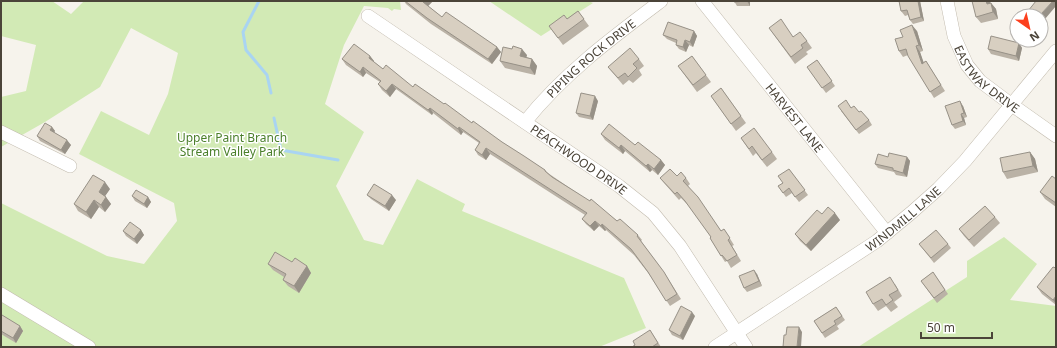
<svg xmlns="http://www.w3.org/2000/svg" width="1057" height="348" font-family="'Noto Sans',sans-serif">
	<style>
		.green { fill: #d2eab5 }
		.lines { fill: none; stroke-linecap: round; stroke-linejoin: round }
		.stream { stroke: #a9d4f2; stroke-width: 3 }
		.minor-casing { stroke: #c2bbae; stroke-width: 14 }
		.minor { stroke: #fff; stroke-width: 13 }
		.wall { fill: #bab2a6 }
		.shaded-wall { fill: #979187 }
		.building { fill: #d8cfc1; stroke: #979187 }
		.labels { text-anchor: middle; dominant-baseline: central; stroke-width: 3; stroke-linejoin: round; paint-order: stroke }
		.street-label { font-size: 12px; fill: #4b4439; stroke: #fff }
		.park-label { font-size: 12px; fill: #4a7f2a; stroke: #fff }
	</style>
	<rect width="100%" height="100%" fill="#f6f3ec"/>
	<path class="green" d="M1 1H52L71 14 84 1H400L401 10 394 9 392 11 388 8 364 6 344 45 325 104 364 132 336 186 364 240 383 245 417 179 465 204 462 211 624 278 646 328 599 347H1V203L107 256 144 264 177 221 174 203 79 154 101 111 149 135 168 94 178 53 131 28 100 87 45 122 1 147V97L26 91 36 45 1 36Z
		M489 1H588L593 3 541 36Z
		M1004 237 1037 264 1010 300 1056 306V347H858L967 277V261Z"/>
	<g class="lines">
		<path class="stream" d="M259 1 243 32 246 50 267 75 271 93
			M274 118 281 150 338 160"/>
		<defs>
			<g id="minor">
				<path id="s1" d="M702 1 887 233"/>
				<path id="s2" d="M947 1 954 36 967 65 980 81 1012 105 1056 136"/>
				<path id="s3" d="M368 16 619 186 653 213 680 246 746 347"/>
				<path id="s4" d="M525 122C563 74 613 37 661 1"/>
				<path d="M1 132 70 166"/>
				<path d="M1 294 89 347"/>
				<path id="s5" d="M715 347 877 241 911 213 938 189 965 161 1056 51"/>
			</g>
		</defs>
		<use href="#minor" class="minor-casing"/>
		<use href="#minor" class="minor"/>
	</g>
	<path class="wall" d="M404 1H431L432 2 428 6 442 17 497 47 501 52 492 64 431 24 406 4Z
		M734 1H750V6H737Z
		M899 1H920L924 21 913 24 910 20 908 15 905 16 901 11Z
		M990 3H991L996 9 998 19 981 23 976 17Z
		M578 11 589 26 563 45 549 26 567 19Z
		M769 28 807 41 812 48 806 52 808 54 795 64Z
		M694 31 697 36 693 47 689 45 686 52 679 49 676 45V43L667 39 663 35Z
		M917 31 923 51 920 52 923 62 926 61 945 91 934 98 908 55 903 57 899 51 903 37Z
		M1019 43 1022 48 1019 61 991 54 988 49Z
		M527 55 526 57 532 59 537 66 535 75 505 68 500 61Z
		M370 56 374 61V62L383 69 472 123 545 170 548 173 638 235 642 240 641 241 667 277 681 299 670 306 649 274 634 255 606 230 605 231 599 226 594 231 586 224 582 219 585 215 490 154 486 160 478 155 475 150 479 143 463 132 461 135 433 113 432 115 396 89 390 97 382 90 378 84 380 82 366 73 363 77 346 65 342 59Z
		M692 56 711 82 697 92 678 66Z
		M639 59 644 66 639 70 642 75 633 83 629 80 623 85 608 67Z
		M817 60 835 86 826 93 807 67Z
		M721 88 746 123 736 131 711 96Z
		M598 101 593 120 579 117 576 113Z
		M963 106 967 117 964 118 966 125 955 129 952 125Z
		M851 108 869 120 872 125 859 134 841 111Z
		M52 127 55 131 54 132 71 145 65 154 40 141 37 136Z
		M601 134 635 145 661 160 665 165 658 175 652 170 650 172 625 151 623 154 605 140Z
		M741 138 772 152 777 159 767 167 756 153 753 156Z
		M1030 152 1035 159 1038 172 1007 179 1003 172Z
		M888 157H907L910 161 907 177 896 175 894 172 878 168 875 164Z
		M789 169 808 195 799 202 792 193 786 197 778 186 783 183Z
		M677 176 686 178 690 184 688 186 721 231 724 229 734 245 732 246 741 261 731 268 727 261 725 262 710 238 711 237 690 207 681 198 679 200 665 184 660 178Z
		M1056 179V207L1045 199 1040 192Z
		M110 189 105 196 111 204 105 212 99 207 91 219 78 211 74 204Z
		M367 195 396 200 389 211 371 199Z
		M132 196 148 197 151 202 147 208 135 201Z
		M822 214 840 220 811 251 800 241 795 234Z
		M995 217 1000 223 974 247 964 236 959 229Z
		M141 230 144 235 137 244 126 236 123 231Z
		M919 244H948L951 248 934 263Z
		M292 262 307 266 311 273 299 293 288 286 283 280 284 277 273 270 268 264Z
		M1056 268V305L1042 294 1037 287Z
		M933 272 948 294 937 303 921 281Z
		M757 274 762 286 747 292 744 288Z
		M895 284 902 296 894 302 898 307 891 312 886 306 878 311 873 304Z
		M836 307 845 320 837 326 839 329 825 338 814 321Z
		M1 316 20 326 23 331 16 343 1 334Z
		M695 316 683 340 672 335 669 330Z
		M650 330 661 347H632L635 345Z"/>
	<path class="shaded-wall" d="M424 1H431L432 2 427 7 423 2Z
		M747 1H750V6Z
		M918 1H920L924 21 921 17Z
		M986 1H990L992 10 987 4Z
		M1053 1H1056V6L1045 19 1046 20 1041 26V14Z
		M991 3 996 9 998 19 993 12Z
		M912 25 917 31 923 51 919 45Z
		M694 31 697 36 693 47 690 42Z
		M685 40 689 45 686 52 683 47Z
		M1019 43 1022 48 1019 61 1016 56Z
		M916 46 920 52 926 69 922 64Z
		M497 47 501 52 492 64 488 59Z
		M522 49 527 55 525 63 520 56Z
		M370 56 374 61 372 64 369 58Z
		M532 59 537 66 535 75 530 68Z
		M363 67 366 73 363 77 360 72Z
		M392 84 396 89 390 97 386 91Z
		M595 96 598 101 593 120 590 116Z
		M960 101 963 106 967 117 964 113Z
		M430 108 433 113 432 115 428 110Z
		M961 114 964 118 966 125 963 121Z
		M52 127 55 131 53 134 50 130Z
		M459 127 463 132 461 135 458 129Z
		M67 140 71 145 65 154 61 150Z
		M621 145 625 151 623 154 619 148Z
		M486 148 490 154 486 160 482 155Z
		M1030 152 1035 159 1038 172 1033 166Z
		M907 157 910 161 907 177 903 173Z
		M661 160 665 165 658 175 654 169Z
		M648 164 652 170 650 172 646 166Z
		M105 182 110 189 103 199 99 192Z
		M392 195 396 200 389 211 385 206Z
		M106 197 111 204 105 212 101 205Z
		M148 197 151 202 147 208 144 204Z
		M94 200 99 207 91 219 86 212Z
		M835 213 840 220 811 251 806 245Z
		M595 221 599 226 594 231 590 226Z
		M602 224 606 230 605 231 601 226Z
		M141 230 144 235 137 244 134 239Z
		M307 266 311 273 299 293 294 286Z
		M754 270 757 274 762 286 759 281Z
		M1056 296V304L1053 300Z
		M692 312 695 316 683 340 680 336Z
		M20 326 23 331 16 343 13 338Z
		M799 327 802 332 801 347H797Z"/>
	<path class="building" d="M405 1H424L423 2 442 17 446 12 497 47 488 59 427 18Z
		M734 1H747L734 2Z
		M899 1H918L921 17 910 20 907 10 901 11Z
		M972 1H986L987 4 991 3 993 12 976 17Z
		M1036 1H1053L1041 14 1042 15 1041 17V16H1024Z
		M578 11 584 19 558 38 549 26 564 15 567 19Z
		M781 19 793 37 800 32 807 41 801 45 803 48 791 57 769 28Z
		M668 22 694 31 690 42 685 40 683 47 676 45 677 40 663 35Z
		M912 25 919 45 916 46 922 64 926 61 941 85 930 92 908 56 906 49 899 51 895 39 903 37 900 30Z
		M991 36 1019 43 1016 56 988 49Z
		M354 44 370 56 369 58 383 69 386 65 413 87 415 84 444 104 445 103 472 123 473 121 502 142 524 156 545 170V171L552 177 590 201 591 199 617 221 620 219 638 235 637 236 664 272 677 294 666 301 648 272 631 249 602 224 601 226 595 221 590 226 582 219 587 213 486 148 482 155 475 150 480 142 459 127 458 129 430 108 428 110 392 84 386 91 378 84 381 81 363 67 360 72 342 59Z
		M513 46 522 49 520 56 532 59 530 68 500 61 503 47 512 49Z
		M630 48 639 59 633 64 637 68 628 77 625 73 618 78 608 67Z
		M692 56 706 75 693 85 678 66Z
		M817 60 832 81 822 88 807 67Z
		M721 88 741 116 731 124 711 96Z
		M581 93 595 96 590 116 576 113Z
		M846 100 851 108 854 106 859 112 861 111 869 120 856 130 838 106Z
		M960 101 964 113 961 114 963 121 952 125 945 106Z
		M45 123 52 127 50 130 67 140 61 150 37 136Z
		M609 124 635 145 638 142 661 160 654 169 648 164 646 166 621 145 619 148 601 134Z
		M754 128 772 152 762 160 752 146 749 149 741 138Z
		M1030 152 1033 166 1003 172 1000 158Z
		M889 153 907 157 903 173 893 170V168L875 164 878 154 888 157Z
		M670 169 677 176 681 172 686 178 683 181 698 197 721 231 724 229 730 238 728 240 737 255 727 261 722 255 721 256 710 238 711 237 685 201 677 192 675 194 660 178Z
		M789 169 805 190 795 197 789 188 783 193 778 186 783 183 778 176Z
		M93 175 105 182 99 192 106 197 101 205 94 200 86 212 74 204Z
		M1052 176 1056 179V203L1040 192Z
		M374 184 392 195 385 206 367 195Z
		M136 190 148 197 144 204 132 196Z
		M985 206 995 217 969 240 959 229Z
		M828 207 835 213 806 245 795 234 817 210 822 214Z
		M130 222 141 230 134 239 123 231Z
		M936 230 948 244 931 258 919 244Z
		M275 252 292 262 295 258 307 266 294 286 283 280 286 274 268 264Z
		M1053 267 1056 268V296L1053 300 1037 287Z
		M754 270 759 281 744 288 739 276Z
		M933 272 945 290 934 298 921 281Z
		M890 277 898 290 889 295 893 300 886 305 882 299 873 304 866 292Z
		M681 306 692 312 680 336 669 330Z
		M836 307 842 316 834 321 836 324 822 333 814 321Z
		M2 315 20 326 13 338 1 331V316Z
		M787 327H799L797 347H783L784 335H786Z
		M650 330 658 343 652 347H632L635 345 633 341Z"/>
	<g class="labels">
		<g class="street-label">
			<text stroke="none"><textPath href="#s4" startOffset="92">PIPING ROCK DRIVE</textPath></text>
			<text stroke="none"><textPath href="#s2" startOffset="91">EASTWAY DRIVE</textPath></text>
			<text stroke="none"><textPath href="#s1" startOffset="149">HARVEST LANE</textPath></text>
			<text stroke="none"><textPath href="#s3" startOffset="255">PEACHWOOD DRIVE</textPath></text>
			<text stroke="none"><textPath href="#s5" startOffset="228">WINDMILL LANE</textPath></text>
		</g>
		<g class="park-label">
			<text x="232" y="137">Upper Paint Branch<tspan x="232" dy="14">Stream Valley Park</tspan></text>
		</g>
	</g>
	<rect width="1057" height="348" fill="none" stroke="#4b4439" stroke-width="4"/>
	<g transform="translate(1029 28) rotate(146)"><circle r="19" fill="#ffffff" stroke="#b7b4b0"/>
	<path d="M0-3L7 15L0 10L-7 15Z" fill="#fc3f1d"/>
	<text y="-6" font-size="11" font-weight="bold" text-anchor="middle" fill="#4b4439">N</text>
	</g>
	<path d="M921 332v6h71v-6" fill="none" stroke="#4b4439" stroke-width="2"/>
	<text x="927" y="332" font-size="12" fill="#4b4439" stroke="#ffffff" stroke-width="3" paint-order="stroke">50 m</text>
</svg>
